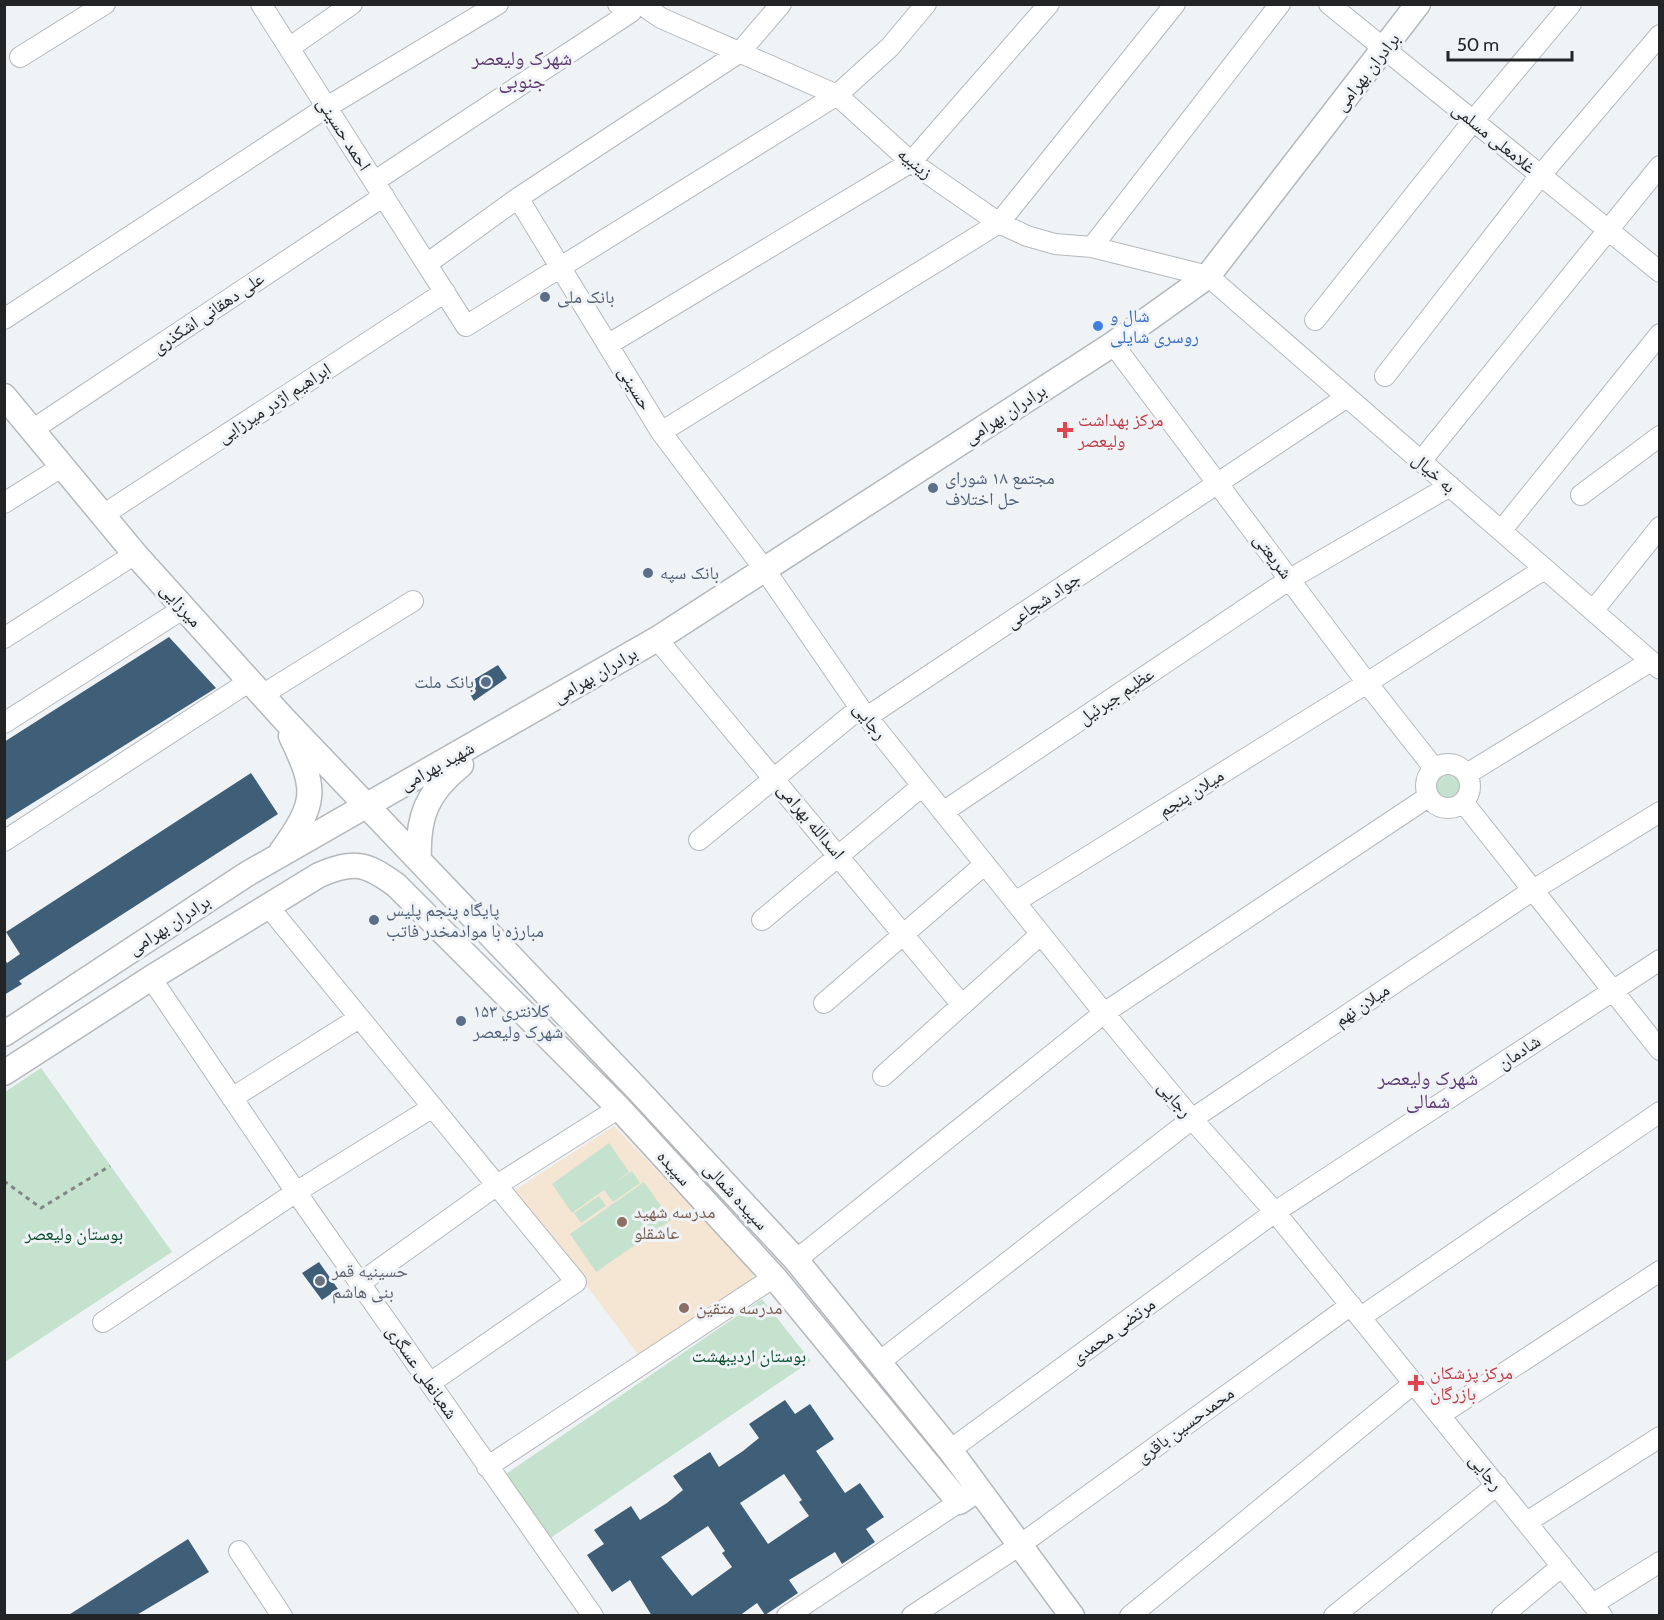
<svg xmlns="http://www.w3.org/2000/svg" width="1664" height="1620" font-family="Cabin,'Noto Naskh Arabic',sans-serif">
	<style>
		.education { fill: #f5e6d3 }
		.green { fill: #c4e2ce }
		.building { fill: #3f5e77; fill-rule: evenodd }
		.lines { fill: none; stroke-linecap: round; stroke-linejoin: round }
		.minor-casing { stroke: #b5b8bb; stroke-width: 22 }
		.major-casing { stroke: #b5b8bb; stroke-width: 27 }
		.path { stroke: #848688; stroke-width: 3; stroke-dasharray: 4.5 4.5; stroke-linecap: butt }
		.minor { stroke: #fff; stroke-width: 20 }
		.major { stroke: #fff; stroke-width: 24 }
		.service-dot { fill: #5c6f8a; stroke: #f0f3f6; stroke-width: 2 }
		.shop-dot { fill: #3f7fe0; stroke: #f0f3f6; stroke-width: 2 }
		.health-dot { fill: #e0444e; stroke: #f0f3f6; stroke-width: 2 }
		.education-dot { fill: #8d6e63; stroke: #f0f3f6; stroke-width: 2 }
		.worship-dot { fill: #6b7280; stroke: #f0f3f6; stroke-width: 2 }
		.labels { text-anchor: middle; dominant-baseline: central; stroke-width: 6; stroke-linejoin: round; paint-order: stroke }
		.street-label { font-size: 18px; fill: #232425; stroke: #f0f3f6 }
		.service-label { font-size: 18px; fill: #4e5e75; stroke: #f0f3f6; text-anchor: start }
		.shop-label { font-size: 18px; fill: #366cbe; stroke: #f0f3f6; text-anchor: start }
		.health-label { font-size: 18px; fill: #be3a42; stroke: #f0f3f6; text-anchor: start }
		.education-label { font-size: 18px; fill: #785e54; stroke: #f0f3f6; text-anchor: start }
		.park-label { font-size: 18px; fill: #054b2b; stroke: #f0f3f6 }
		.worship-label { font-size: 18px; fill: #5b616d; stroke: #f0f3f6; text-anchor: start }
		.neighbourhood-label { font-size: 20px; fill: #5c3871; stroke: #f0f3f6 }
	</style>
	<rect width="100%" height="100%" fill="#f0f3f6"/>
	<path class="education" d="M614 1126 755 1273 749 1284 640 1357 515 1190Z"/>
	<path class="green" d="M1428 785a19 19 0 1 1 38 0a19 19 0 1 1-38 0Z
		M41 1068 172 1252 5 1362V1092Z
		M609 1143 629 1172 613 1184 632 1171 640 1183 613 1202 604 1190 572 1213 552 1184Z
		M644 1182 671 1220 596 1272 570 1234Z
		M599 1196 606 1206 581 1223 574 1213Z
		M762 1299 811 1361 546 1541 500 1478Z"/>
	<path class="building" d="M169 637 216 688 4 821V742Z
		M498 665 507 678 474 701 465 685Z
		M251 773 278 814 19 981 22 984 4 995V958L7 963 20 954 6 932Z
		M319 1262 338 1289 322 1300 302 1273Z
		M785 1400 795 1414 810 1404 834 1439 816 1451 845 1493 860 1483 884 1517 866 1529 875 1542 842 1564 835 1552 789 1580 798 1593 765 1615 757 1603 739 1616H652L630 1580 612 1592 587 1555 604 1544 594 1530 631 1506 640 1520 667 1503 683 1490 673 1476 710 1452 719 1467 743 1451 759 1438 749 1424ZM784 1474 802 1500 799 1502 809 1516 768 1544 740 1503ZM708 1526 725 1551 722 1553 732 1567 692 1596 661 1557Z
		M188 1539 209 1572 135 1616H67Z"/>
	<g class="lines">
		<defs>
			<path id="minor" d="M261 4 466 326 837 95 890 47 926 4
				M641 4 661 18 837 95 911 162 999 223 1027 236 1055 244 1092 247 1208 276 1660 669
				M1329 4 1660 272
				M289 48 352 4
				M20 57 105 4
				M375 181 631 12 618 4
				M518 198 661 432 765 570 860 708 1104 1013 1192 1119 1275 1212 1602 1616
				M1092 247 1280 4
				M428 263 518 198 740 52 781 4
				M4 319 327 107 498 4
				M1315 320 1473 121 1571 4
				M609 344 911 162 1049 4
				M1113 344 1367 683 1434 768
				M1385 376 1540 176 1660 35
				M32 430 384 196
				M661 432 999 223 1175 4
				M1421 461 1660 166
				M1581 495 1660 436
				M4 503 63 466
				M103 515 445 292
				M1501 531 1660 334
				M1593 611 1660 527
				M4 638 135 554
				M657 639 962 1005
				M262 695 413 601
				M867 717 1347 397
				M4 723 184 608
				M1426 786a22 22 0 1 1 44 0a22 22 0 1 1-44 0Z
				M1467 774 1651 661
				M1463 802 1660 1050
				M943 812 1290 579 1450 486
				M699 840 860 708
				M4 841 250 681
				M1015 902 1367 683 1544 569
				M268 906 576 1282 430 1383
				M762 920 922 786
				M151 978 296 1192 593 1616
				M824 1003 985 864
				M883 1076 1041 934
				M232 1098 359 1018
				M796 1260 1104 1013 1428 797
				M360 1283 497 1185 619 1108
				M1361 1317 1660 1112
				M103 1322 296 1192 433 1107
				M878 1363 1192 1119 1533 890 1660 812
				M1440 1415 1660 1271
				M950 1450 1275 1212 1660 960
				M487 1467 774 1277
				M1527 1522 1660 1437
				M239 1551 282 1616
				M1593 1604 1660 1562
				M787 1616 959 1502
				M912 1616 1020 1545 1351 1305
				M1130 1616 1414 1383
				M1334 1616 1497 1485
				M1502 1616 1562 1566"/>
			<path id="major" d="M4 396 135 554 283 718 640 1092 796 1260 950 1450 1072 1616
				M281 852C317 802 317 790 291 736
				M419 860C417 817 427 792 461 765
				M4 1034 247 874 657 639 1113 344 1208 276 1418 4
				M4 1073 151 978 319 875C354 860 366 863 396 885L619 1108 774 1277 959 1502 978 1489"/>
		</defs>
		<use href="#minor" class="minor-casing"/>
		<use href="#major" class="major-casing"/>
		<path class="path" d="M4 1181 41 1208 110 1166"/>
		<use href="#minor" class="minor"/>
		<use href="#major" class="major"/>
	</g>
	<g class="service-dot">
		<circle cx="545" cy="297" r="6"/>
		<circle cx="933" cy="488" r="6"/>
		<circle cx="648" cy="573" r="6"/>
		<circle cx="486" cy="682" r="6"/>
		<circle cx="374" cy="920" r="6"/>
		<circle cx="461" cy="1021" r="6"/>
	</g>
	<circle class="shop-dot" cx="1098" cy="326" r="6"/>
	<g class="health-dot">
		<path d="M1062 421h6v6h6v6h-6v6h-6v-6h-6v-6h6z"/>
		<path d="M1413 1374h6v6h6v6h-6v6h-6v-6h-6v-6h6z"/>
	</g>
	<g class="education-dot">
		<circle cx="622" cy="1222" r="6"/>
		<circle cx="684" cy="1308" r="6"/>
	</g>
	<circle class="worship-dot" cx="320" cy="1281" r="6"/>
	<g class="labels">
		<g class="street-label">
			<text transform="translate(1367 72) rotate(-52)">برادران بهرامی</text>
			<text transform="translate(344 134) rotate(57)">احمد حسینی</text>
			<text transform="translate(1494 138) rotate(39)">غلامعلی مسلمی</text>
			<text transform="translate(915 163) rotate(38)">زینبیه</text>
			<text transform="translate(208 313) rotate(-34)">علی دهقانی اشکذری</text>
			<text transform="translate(635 388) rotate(59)">حسینی</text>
			<text transform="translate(274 403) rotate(-33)">ابراهیم اژدر میرزایی</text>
			<text transform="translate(1005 414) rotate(-33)">برادران بهرامی</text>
			<text transform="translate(1434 473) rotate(41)">به خیال</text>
			<text transform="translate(1273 556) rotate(53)">شریعتی</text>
			<text transform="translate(1043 600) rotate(-34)">جواد شجاعی</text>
			<text transform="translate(181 605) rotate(48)">میرزایی</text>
			<text transform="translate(595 675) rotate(-30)">برادران بهرامی</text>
			<text transform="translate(1116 696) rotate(-34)">عظیم جبرئیل</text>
			<text transform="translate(870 721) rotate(52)">رجایی</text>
			<text transform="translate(437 766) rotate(-29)">شهید بهرامی</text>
			<text transform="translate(1191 793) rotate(-32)">میلان پنجم</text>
			<text transform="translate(811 821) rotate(50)">اسدالله بهرامی</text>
			<text transform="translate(169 925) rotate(-33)">برادران بهرامی</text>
			<text transform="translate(1362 1005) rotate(-34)">میلان نهم</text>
			<text transform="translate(1519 1052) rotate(-33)">شادمان</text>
			<text transform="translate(1175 1099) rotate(50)">رجایی</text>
			<text transform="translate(674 1168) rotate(48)">سپیده</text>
			<text transform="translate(736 1196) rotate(47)">سپیده شمالی</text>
			<text transform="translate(1113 1331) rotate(-36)">مرتضی محمدی</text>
			<text transform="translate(422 1372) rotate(55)">شعبانعلی عسگری</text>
			<text transform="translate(1185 1425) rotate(-36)">محمدحسین باقری</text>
			<text transform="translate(1486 1472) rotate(51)">رجایی</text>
		</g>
		<g class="service-label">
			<text x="557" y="297">بانک ملی</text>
			<text x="945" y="478">مجتمع ۱۸ شورای<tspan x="945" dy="21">حل اختلاف</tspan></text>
			<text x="660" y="573">بانک سپه</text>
			<text x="474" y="682" text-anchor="end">بانک ملت</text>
			<text x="386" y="910">پایگاه پنجم پلیس<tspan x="386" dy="21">مبارزه با موادمخدر فاتب</tspan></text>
			<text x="473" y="1011">کلانتری ۱۵۳<tspan x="473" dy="21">شهرک ولیعصر</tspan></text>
		</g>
		<g class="shop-label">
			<text x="1110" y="316">شال و<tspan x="1110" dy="21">روسری شایلی</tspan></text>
		</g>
		<g class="health-label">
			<text x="1078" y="420">مرکز بهداشت<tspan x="1078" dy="21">ولیعصر</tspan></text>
			<text x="1430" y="1373">مرکز پزشکان<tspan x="1430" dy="21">بازرگان</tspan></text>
		</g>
		<g class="education-label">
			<text x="634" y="1212">مدرسه شهید<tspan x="634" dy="21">عاشقلو</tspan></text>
			<text x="696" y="1308">مدرسه متقین</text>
		</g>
		<g class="park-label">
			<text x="74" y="1234">بوستان ولیعصر</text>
			<text x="749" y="1356">بوستان اردیبهشت</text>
		</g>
		<g class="worship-label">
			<text x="332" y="1271">حسینیه قمر<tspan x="332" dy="21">بنی هاشم</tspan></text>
		</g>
		<g class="neighbourhood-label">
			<text x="522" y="58">شهرک ولیعصر<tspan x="522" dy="23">جنوبی</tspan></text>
			<text x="1428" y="1078">شهرک ولیعصر<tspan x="1428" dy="23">شمالی</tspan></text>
		</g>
	</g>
	<rect width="1664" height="1620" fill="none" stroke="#232425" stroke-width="12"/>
	<path d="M1448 51v9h124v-9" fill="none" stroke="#232425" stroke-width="3"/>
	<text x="1457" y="51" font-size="18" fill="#232425" stroke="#f0f3f6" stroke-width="4.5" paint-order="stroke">50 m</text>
</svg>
